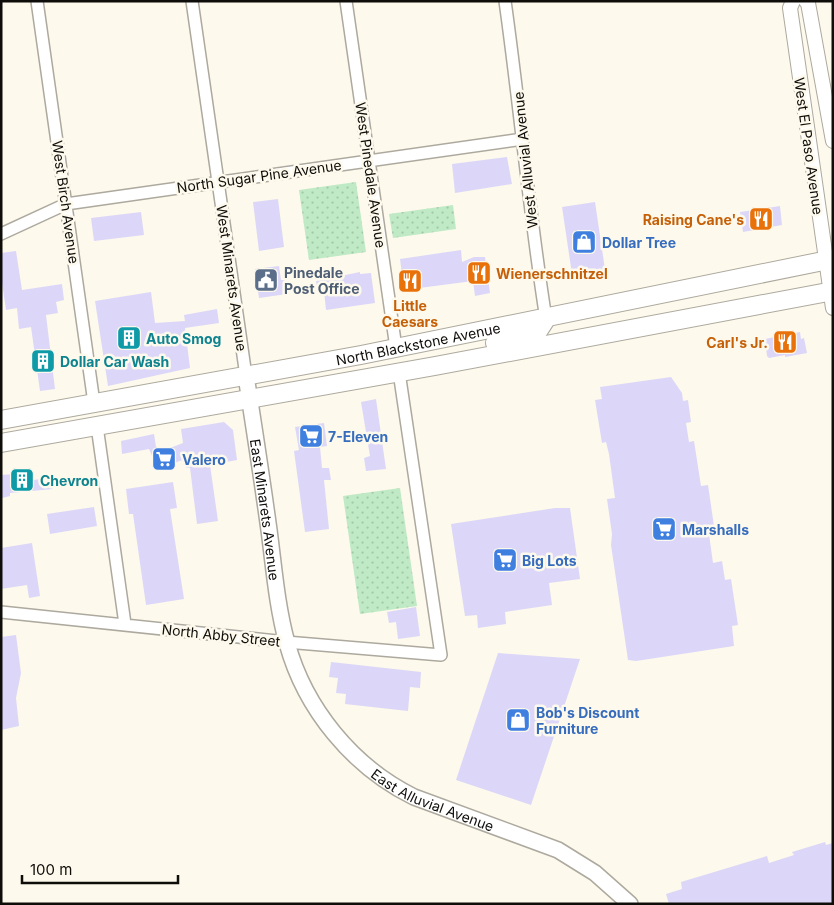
<svg xmlns="http://www.w3.org/2000/svg" width="834" height="905" font-family="Inter,sans-serif">
	<style>
		.grass { fill: url(#grass-dots) }
		.building { fill: #dcd7f8 }
		.lines { fill: none; stroke-linecap: round; stroke-linejoin: round }
		.minor-casing { stroke: #ada99e; stroke-width: 14 }
		.tertiary-casing { stroke: #ada99e; stroke-width: 16 }
		.secondary-casing { stroke: #ada99e; stroke-width: 18 }
		.primary-casing { stroke: #ada99e; stroke-width: 20 }
		.minor { stroke: #fff; stroke-width: 11 }
		.tertiary { stroke: #fff; stroke-width: 14 }
		.secondary { stroke: #fff; stroke-width: 15 }
		.primary { stroke: #fff; stroke-width: 18 }
		.labels { text-anchor: middle; dominant-baseline: central; stroke-width: 5; stroke-linejoin: round; paint-order: stroke }
		.street-label { font-size: 14px; fill: #0f0d0a; stroke: #fdf9ec }
		.food-label { font-size: 14px; font-weight: bold; fill: #c56008; stroke: #fdf9ec; text-anchor: end }
		.shop-label { font-size: 14px; font-weight: bold; fill: #366cbe; stroke: #fdf9ec; text-anchor: start }
		.service-label { font-size: 14px; font-weight: bold; fill: #4e5e75; stroke: #fdf9ec; text-anchor: start }
		.culture-label { font-size: 14px; font-weight: bold; fill: #0d838f; stroke: #fdf9ec; text-anchor: start }
	</style>
	<defs>
		<pattern id="grass-dots" width="8" height="8" patternUnits="userSpaceOnUse" patternTransform="scale(1.25)"><rect width="8" height="8" fill="#bfeac5"/><path d="M2 2h.1M6 6h.1" fill="none" stroke="#a3c8a8" stroke-width="1.8" stroke-linecap="round"/></pattern>
	</defs>
	<rect width="100%" height="100%" fill="#fdf9ec"/>
	<path class="grass" d="M356 182 366 252 309 260 299 190Z
		M453 205 456 229 393 238 389 214Z
		M400 488 417 606 360 614 343 496Z"/>
	<path class="building" d="M507 157 512 184 455 193 452 164Z
		M278 199 284 247 259 251 253 202Z
		M595 202 606 276 573 281 562 207Z
		M780 206 782 225 743 232 740 212Z
		M141 212 144 235 94 241 91 218Z
		M461 250 462 262 474 257H485L490 293 475 296 473 281 404 290 400 259Z
		M16 251 22 290 62 284 64 300 56 302 58 313 46 315 55 389 40 391 31 327 19 329 17 308 6 310 1 276V253Z
		M279 266 281 280H285L287 294 259 298 255 269Z
		M360 272V274L371 273 375 303 326 310 324 291 318 292 316 281Z
		M151 292 155 323 185 321 184 315 217 309 219 323 185 328 190 368 108 386 95 301Z
		M800 332 801 339 804 338 807 353 785 357V355L769 358 767 356 765 339Z
		M671 377 682 393 683 401 688 400 691 422 686 423 689 442 694 441 701 486 708 485 714 526 708 527 713 563 722 561 725 580 731 579 738 625 732 626 734 646 636 661 628 660 611 545 612 534 607 499 615 498 609 454 606 442 602 443 595 400 602 399 600 387Z
		M376 399 386 469 366 471 364 458 370 456 361 402Z
		M224 422 233 430 237 460 210 465 218 521 197 524 190 468H186L185 459 158 469 149 449 122 454 121 441 154 434 157 453 183 443 181 429Z
		M324 423 327 446 320 447 322 468H329L331 480H324L329 529 305 532 294 451 299 450 295 427Z
		M26 468 28 481 40 479V482L52 481 53 489 10 493V496L2 498 1 475 14 474V470Z
		M173 482 177 508 170 509 184 599 146 605 133 514H129L126 489Z
		M94 507 97 526 50 534 47 514Z
		M555 508H570L580 579 549 583 552 605 505 612 506 624 478 628 477 615 465 616 451 524Z
		M32 543 40 596 29 598 27 585 1 589V548Z
		M416 607 420 636 398 639 396 622 389 623 387 612Z
		M16 635 21 673 16 698 19 726 1 730V637Z
		M498 653 580 659 531 805 456 780Z
		M331 662 421 672 420 688 410 687 408 711 345 704 346 694 336 693 338 678 329 677Z
		M825 842 826 845 833 843V904H669L666 894 682 889 681 882 767 856 769 863 794 855 792 852Z"/>
	<g class="lines">
		<defs>
			<path id="minor" d="M37 1 94 403
				M192 1 246 376
				M346 1 396 348
				M505 1C520 107 529 213 546 319
				M1 234 66 204 523 139
				M97 426 125 624
				M1 612 286 642 441 655 399 372"/>
			<path id="tertiary" d="M793 1 790 8 833 308
				M806 1 808 3 833 141"/>
			<g id="secondary">
				<path id="s1" d="M246 376C254 427 262 479 269 530 274 568 277 607 287 643 305 709 353 767 414 797L558 850 595 873 630 904"/>
			</g>
			<g id="primary">
				<path d="M495 343 537 333 546 319"/>
				<path id="s2" d="M1 420 361 355 833 259"/>
				<path d="M1 443 435 366 833 291"/>
			</g>
		</defs>
		<use href="#minor" class="minor-casing"/>
		<use href="#tertiary" class="tertiary-casing"/>
		<use href="#secondary" class="secondary-casing"/>
		<use href="#primary" class="primary-casing"/>
		<use href="#minor" class="minor"/>
		<use href="#tertiary" class="tertiary"/>
		<use href="#secondary" class="secondary"/>
		<use href="#primary" class="primary"/>
	</g>
	<defs>
		<symbol id="restaurant-square" viewBox="-11 -11 22 22"><rect x="-9" y="-9" width="18" height="18" rx="4" fill="#e8710a" stroke="#fdf9ec"/><path d="M-5-6h1v4h1v-4h1v4h1v-4h1v5L-1.5 .5V6h-2V.5L-5-1ZM5-6V6H3V1.5H1.5Q1.5-4 5-6Z" fill="#fff"/></symbol>
		<symbol id="shop-square" viewBox="-11 -11 22 22"><rect x="-9" y="-9" width="18" height="18" rx="4" fill="#3f7fe0" stroke="#fdf9ec"/><path d="M-5-2.5h2.3a2.7 3.5 0 0 1 5.4 0H5L5.5 6h-11ZM-1.5-2.5h3a1.5 2.3 0 0 0-3 0Z" fill="#fff"/></symbol>
		<symbol id="civic-square" viewBox="-11 -11 22 22"><rect x="-9" y="-9" width="18" height="18" rx="4" fill="#5c6f8a" stroke="#fdf9ec"/><path d="M-.6-6.5H3V-4.5H.6V-3L4-1V1h2V6H-6V1h2V-1L-.6-3ZM-1.2 2.5V6h2.4V2.5Z" fill="#fff"/></symbol>
		<symbol id="building-square" viewBox="-11 -11 22 22"><rect x="-9" y="-9" width="18" height="18" rx="4" fill="#0f9aa8" stroke="#fdf9ec"/><path d="M-4-6H4V6H1V3H-1V6H-4ZM-2.5-4.3h1.7v1.8h-1.7ZM.8-4.3h1.7v1.8H.8ZM-2.5-1h1.7V.8h-1.7ZM.8-1h1.7V.8H.8Z" fill="#fff"/></symbol>
		<symbol id="supermarket-square" viewBox="-11 -11 22 22"><rect x="-9" y="-9" width="18" height="18" rx="4" fill="#3f7fe0" stroke="#fdf9ec"/><path d="M-6-5.5h2.5l.6 2H6L4.5 2H-2.5L-4.4-4H-6ZM-1.5 3.2a1.3 1.3 0 1 0 .1 0ZM3 3.2a1.3 1.3 0 1 0 .1 0Z" fill="#fff"/></symbol>
	</defs>
	<g fill-rule="evenodd">
		<use href="#restaurant-square" x="747" y="205" width="28" height="28"/>
		<use href="#shop-square" x="570" y="228" width="28" height="28"/>
		<use href="#restaurant-square" x="465" y="259" width="28" height="28"/>
		<use href="#civic-square" x="252" y="266" width="28" height="28"/>
		<use href="#restaurant-square" x="396" y="267" width="28" height="28"/>
		<use href="#building-square" x="115" y="324" width="28" height="28"/>
		<use href="#restaurant-square" x="771" y="328" width="28" height="28"/>
		<use href="#building-square" x="29" y="347" width="28" height="28"/>
		<use href="#supermarket-square" x="297" y="422" width="28" height="28"/>
		<use href="#supermarket-square" x="150" y="445" width="28" height="28"/>
		<use href="#building-square" x="8" y="466" width="28" height="28"/>
		<use href="#supermarket-square" x="650" y="515" width="28" height="28"/>
		<use href="#supermarket-square" x="491" y="546" width="28" height="28"/>
		<use href="#shop-square" x="504" y="706" width="28" height="28"/>
	</g>
	<g class="labels">
		<g class="street-label">
			<text transform="translate(809 146) rotate(82)">West El Paso Avenue</text>
			<text transform="translate(525 160) rotate(-96)">West Alluvial Avenue</text>
			<text transform="translate(371 175) rotate(82)">West Pinedale Avenue</text>
			<text transform="translate(259 176) rotate(-8)">North Sugar Pine Avenue</text>
			<text transform="translate(66 202) rotate(82)">West Birch Avenue</text>
			<text transform="translate(232 278) rotate(82)">West Minarets Avenue</text>
			<text stroke="none"><textPath href="#s2" startOffset="424">North Blackstone Avenue</textPath></text>
			<text stroke="none"><textPath href="#s1" startOffset="135">East Minarets Avenue</textPath></text>
			<text transform="translate(221 635) rotate(6)">North Abby Street</text>
			<text stroke="none"><textPath href="#s1" startOffset="494">East Alluvial Avenue</textPath></text>
		</g>
		<g class="food-label">
			<text x="744" y="219">Raising Cane's</text>
			<text x="496" y="273" text-anchor="start">Wienerschnitzel</text>
			<text x="410" y="305" text-anchor="middle">Little<tspan x="410" dy="16">Caesars</tspan></text>
			<text x="768" y="342">Carl's Jr.</text>
		</g>
		<g class="shop-label">
			<text x="602" y="242">Dollar Tree</text>
			<text x="328" y="436">7-Eleven</text>
			<text x="182" y="459">Valero</text>
			<text x="682" y="529">Marshalls</text>
			<text x="522" y="560">Big Lots</text>
			<text x="536" y="712">Bob's Discount<tspan x="536" dy="16">Furniture</tspan></text>
		</g>
		<g class="service-label">
			<text x="284" y="272">Pinedale<tspan x="284" dy="16">Post Office</tspan></text>
		</g>
		<g class="culture-label">
			<text x="146" y="338">Auto Smog</text>
			<text x="60" y="361">Dollar Car Wash</text>
			<text x="40" y="480">Chevron</text>
		</g>
	</g>
	<rect width="834" height="905" fill="none" stroke="#0f0d0a" stroke-width="5"/>
	<path d="M22 875v8h156v-8" fill="none" stroke="#0f0d0a" stroke-width="2.5"/>
	<text x="30" y="875" font-size="15" fill="#0f0d0a" stroke="#fdf9ec" stroke-width="4" paint-order="stroke">100 m</text>
</svg>
